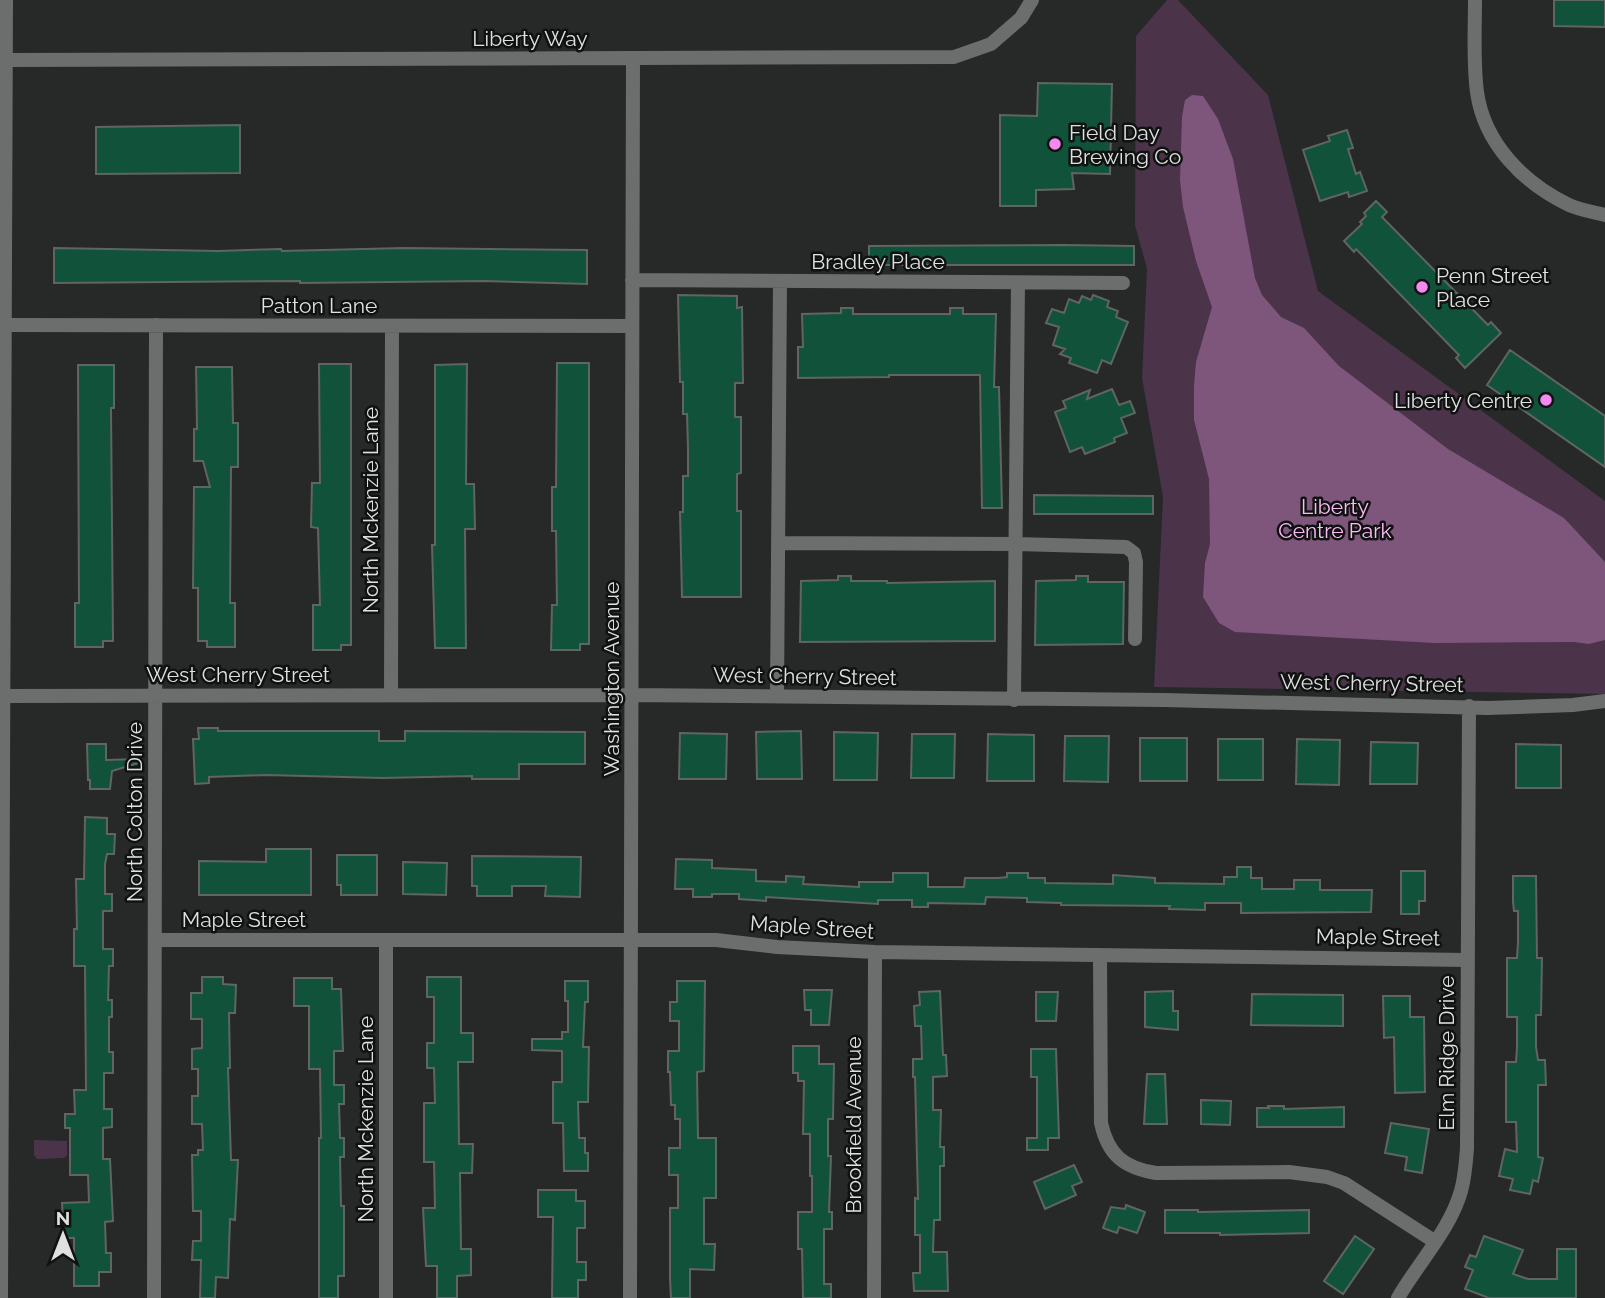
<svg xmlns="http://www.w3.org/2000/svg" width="1605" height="1298" font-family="Raleway,sans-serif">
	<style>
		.green { fill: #4b3349 }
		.water { fill: #7e557b }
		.building { fill: #11533a; stroke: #606462; stroke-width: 2 }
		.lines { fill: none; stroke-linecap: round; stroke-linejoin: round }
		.minor { stroke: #6c6e6d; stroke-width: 14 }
		.tertiary { stroke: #6c6e6d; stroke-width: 14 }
		.poi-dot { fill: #f489ef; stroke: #101211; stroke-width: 2.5 }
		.labels { text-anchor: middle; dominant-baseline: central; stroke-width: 5; stroke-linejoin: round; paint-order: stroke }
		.street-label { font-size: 21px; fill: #dee1df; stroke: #101211 }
		.poi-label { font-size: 21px; fill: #dee1df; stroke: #101211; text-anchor: start }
		.park-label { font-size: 21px; fill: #fcbbf7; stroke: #101211 }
	</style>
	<rect width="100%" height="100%" fill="#262927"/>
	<path class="green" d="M1167 0H1178L1268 95 1318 291 1605 501V694L1154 687 1163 497 1142 378 1147 269 1135 225 1136 36Z
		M34 1140 67 1141V1155L64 1158 37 1159 34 1155Z"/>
	<path class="water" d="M1192 95 1203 96 1218 119 1233 159 1255 278 1262 295 1281 317 1304 328 1339 366 1448 449 1564 518 1605 562V640L1589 644 1574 642 1435 643 1235 632 1219 623 1203 597 1205 563 1210 544 1209 479 1194 420V386L1196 362 1212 307 1196 261 1183 207 1180 180 1182 117 1185 100Z"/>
	<path class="building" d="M1554 0H1605V27L1554 26Z
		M1038 83 1112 84 1110 174 1072 173 1074 189 1036 190V206H1000V115L1037 116Z
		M240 125V173L96 174V127Z
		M1347 130 1353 148 1348 149 1356 174 1360 172 1367 191 1349 197 1348 192 1320 201 1303 150 1330 141 1328 136Z
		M1376 201 1387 212 1382 217 1488 325 1491 322 1501 333 1465 368 1456 358 1459 355 1356 249 1354 252 1344 241 1362 224 1360 222 1366 216 1364 213Z
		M1064 245 1134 246V265H869V246Z
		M54 248 218 251 281 249 282 251 404 248 587 250V284L484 281 300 283V281L54 283Z
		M678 295 737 296V308L742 307 743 383H735V417H741V473L737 474V511H741V597H682L680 512H683V476H688V448L687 414H683V382H680Z
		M1093 295 1109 301 1107 307 1118 311 1116 317 1128 322 1111 364 1102 360 1097 373 1069 363 1071 358 1060 354 1065 349 1053 345 1059 327 1046 323 1052 309 1064 313 1069 299 1079 303 1082 296 1091 300Z
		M841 308H853V314H950V308H963V314H996L994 387H999L1002 508H982L980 375H889V377L798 378V347H803L802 314 841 313Z
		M1510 350 1605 416V467L1487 385Z
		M557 363H589V644H580V650H551L552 605H557L556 531H552V487H556Z
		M319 364H351V645H341V650H313V605H320L318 528 311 527 312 483H320Z
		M467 364 466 484H474L475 529H465L466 648H435L432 545H435V365Z
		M78 365H114V408H111L113 641H103V647H75V603H79Z
		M196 367H232L233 423H238V467H231L230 603H235V647H207V641H198V588H193L194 487H210L203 461H194V429H197Z
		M1112 389 1119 405 1130 401 1135 413 1121 418 1127 433 1114 438 1115 442 1085 454 1082 447 1070 452 1055 412 1066 408 1063 401 1090 390 1087 399Z
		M1034 495 1153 496V514H1034Z
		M838 576H851V581H887V583L995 581V641L800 642 801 581 838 580Z
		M1076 576H1088V582H1124L1123 644 1035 645 1036 581 1076 580Z
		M198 728H218V731H379V741H405V731L585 732V764H519V779H472V776L382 778 266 775 209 777V783L195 784 193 739H199Z
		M801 731 802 779H757L756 732Z
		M834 732 878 733 877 780H834Z
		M680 733 727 734 726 779H679Z
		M912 734H955L954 778H911Z
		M988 734 1034 735V781H987Z
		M1065 736H1109L1108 782 1064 781Z
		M1140 738H1187V781H1140Z
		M1218 739H1263V780H1218Z
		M1297 739 1340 740 1339 785 1296 784Z
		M1371 742 1418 743 1417 784H1370Z
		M87 744H106V760L137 759 138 763 112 771 110 789H90V780H88Z
		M1516 744 1561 745V788H1516Z
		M85 817 107 818V834H115L114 854H107L105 864V894H112V911H103V949H113V966H109L108 1000H112V1017H109V1052H113V1073H104V1109H112V1127L103 1128V1159H110L113 1221 105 1222 106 1253H111V1272H99V1286H74V1238H64L62 1203 89 1202 88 1175H70V1128H65V1114H75L74 1090H86L85 966H74V929H77L76 879H84Z
		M266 849H311V895H199V861L266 862Z
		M337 855H377V895H341V885H337Z
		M472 856 581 857 580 897 545 896 546 886H512V896H477V886H472Z
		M676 859 712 860V868L756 870V881L786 882V876L804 877 803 884 859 887V882H893V873H928V887H964L965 878H998L1007 877V873H1028V878H1045V883L1113 884V875L1155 878V883L1224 884V877H1237V867H1251V878H1262V889H1294V880H1320V890H1372L1371 912 1241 913V903H1205V910L1169 909 1170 906 1061 905V903L1027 902V898L986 897 985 904 928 903V907H912V900H878V904L766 897V901L739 899V894H712V897H693V889H675Z
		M403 862 447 863 446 895 403 894Z
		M1401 871H1425V901H1419V914H1401Z
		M1513 876H1536L1537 958H1542L1541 1015H1536V1047L1538 1060H1545L1546 1085H1538V1157L1543 1158 1538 1182 1533 1180 1530 1194 1510 1190 1513 1179 1499 1176 1505 1149 1517 1152 1516 1122H1506V1062H1516L1517 1047V1017H1507V958H1517L1518 942V911H1514L1513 902Z
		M202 977H223V984L236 985 235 1013H229L230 1068H228L231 1160H238L235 1220 230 1219 228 1278 216 1277 215 1298H200L201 1260H192L193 1241H201V1211H193L192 1155H198V1150H203L202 1124H192V1096H198V1069H192V1049L202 1048V1019H191V993H202Z
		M427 977H461V1033H473V1062H458L459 1144H473L472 1173H460L461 1249H471V1275L457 1276V1298H437V1266H426L423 1208H435L434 1162H424V1103H435L434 1068H427V1043H434V997H427Z
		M294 978H332V989H341L343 1051H334V1085H344V1104H339L340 1138H344V1157H340L341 1206H344V1276H338V1298H319V1138H321L320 1069H309V1006H294Z
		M565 981H588V1002H585L583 1047H589L588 1102H578L579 1138H585V1153H588V1171H564L563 1123H553V1082H562V1051L532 1050V1039H562V1032H568V1001H565Z
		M677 981H705L704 1071 697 1072 698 1138H716V1198H704V1244H715L714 1270 690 1269V1298H671L670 1279V1208H678V1175H669V1148H680V1119H675V1105H671L670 1072H668V1051H679V1021H670V1002H677Z
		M804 990H832L829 1025H811V1010H805Z
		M940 991 943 1055H946L947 1076 933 1077V1110H941L940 1147H944V1166H940V1220H934L933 1252H947L948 1291H914L913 1273H920V1235H915V1198L918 1199 915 1077H913V1059H922L921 1026H915L914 1006 920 1005 919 992Z
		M1173 991V1011H1178V1030L1145 1027V992Z
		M1036 992H1058L1056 1021H1036Z
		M1252 994 1343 995V1026L1251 1025Z
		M1383 996H1410V1017H1424L1425 1092 1395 1093 1394 1037 1384 1038Z
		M793 1046H819V1064H834L833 1119H828V1156H831L829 1212H832V1229H824V1284H831V1298H803L802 1249H798V1212H812V1176H810V1134H803L804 1081H798V1073H793Z
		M1031 1049H1056L1059 1138H1048V1150H1027V1138H1037V1077H1031Z
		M1147 1074H1165L1167 1124H1144Z
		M1201 1100 1231 1101 1230 1125 1201 1124Z
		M1268 1106H1284V1109L1344 1107V1127H1257V1108H1269Z
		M1391 1123 1429 1129 1422 1173 1405 1170 1407 1157 1385 1153Z
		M1074 1165 1082 1182 1072 1186 1076 1195 1045 1209 1034 1182Z
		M538 1190H576V1201H585V1228H577V1262H586V1280H578V1298H552L553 1217H538Z
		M1126 1205 1145 1212 1137 1233 1119 1227 1117 1233 1103 1228 1111 1207 1125 1209Z
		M1165 1210H1198V1212L1309 1210V1233L1220 1235V1233H1165Z
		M1355 1236 1374 1249 1343 1294 1324 1281Z
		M1484 1236 1523 1250 1513 1274 1528 1279H1557V1249H1576V1298H1489L1465 1289 1473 1270 1465 1267 1470 1255 1476 1257Z"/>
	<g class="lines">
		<path class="minor" d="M1475 0C1475 30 1473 62 1477 92 1484 143 1523 183 1569 205 1580 210 1593 212 1605 215
			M7 60 954 57 991 44 1021 18 1032 0
			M632 280 1123 283
			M6 325 632 326
			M778 543 1015 544 1126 547 1134 553 1136 562 1135 639
			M391 695 392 326
			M4 696 632 695 1164 700 1488 708 1573 705 1605 701
			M777 696 780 281
			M1014 700 1018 283
			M155 940H716L777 947 875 952 1467 960
			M1100 955 1101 1123C1108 1155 1124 1168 1156 1173L1289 1172 1327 1177 1344 1183 1434 1241
			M154 1298 156 325
			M386 1298V941
			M630 1298 633 59
			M874 1298 875 952
			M1398 1298C1418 1263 1450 1230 1461 1191 1465 1177 1466 1162 1467 1148L1469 706"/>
		<path class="tertiary" d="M1 1298 6 0"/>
	</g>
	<g class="poi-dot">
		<circle cx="1055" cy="144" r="7"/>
		<circle cx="1422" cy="287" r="7"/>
		<circle cx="1546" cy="400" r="7"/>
	</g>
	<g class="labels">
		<g class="street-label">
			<text x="530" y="38">Liberty Way</text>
			<text x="878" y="261">Bradley Place</text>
			<text x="319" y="305">Patton Lane</text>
			<text transform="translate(370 510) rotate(-90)">North Mckenzie Lane</text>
			<text x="238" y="674">West Cherry Street</text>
			<text transform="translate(805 676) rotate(1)">West Cherry Street</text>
			<text transform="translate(611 679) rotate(-90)">Washington Avenue</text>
			<text transform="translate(1372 683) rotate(1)">West Cherry Street</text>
			<text transform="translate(134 812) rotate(-90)">North Colton Drive</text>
			<text x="244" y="919">Maple Street</text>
			<text transform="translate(812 927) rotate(4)">Maple Street</text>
			<text transform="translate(1378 937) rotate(1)">Maple Street</text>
			<text transform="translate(1446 1053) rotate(-90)">Elm Ridge Drive</text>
			<text transform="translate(365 1119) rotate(-90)">North Mckenzie Lane</text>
			<text transform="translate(853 1125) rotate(-90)">Brookfield Avenue</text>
		</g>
		<g class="poi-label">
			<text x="1069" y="132">Field Day<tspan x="1069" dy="24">Brewing Co</tspan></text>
			<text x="1436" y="275">Penn Street<tspan x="1436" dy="24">Place</tspan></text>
			<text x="1532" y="400" text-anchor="end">Liberty Centre</text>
		</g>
		<g class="park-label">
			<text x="1335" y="506">Liberty<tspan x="1335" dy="24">Centre Park</tspan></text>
		</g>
	</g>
	<g transform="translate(63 1235)" stroke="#101211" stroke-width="5" paint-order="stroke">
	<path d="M0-5L12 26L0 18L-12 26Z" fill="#dee1df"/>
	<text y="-10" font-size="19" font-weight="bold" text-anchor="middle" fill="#dee1df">N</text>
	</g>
</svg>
